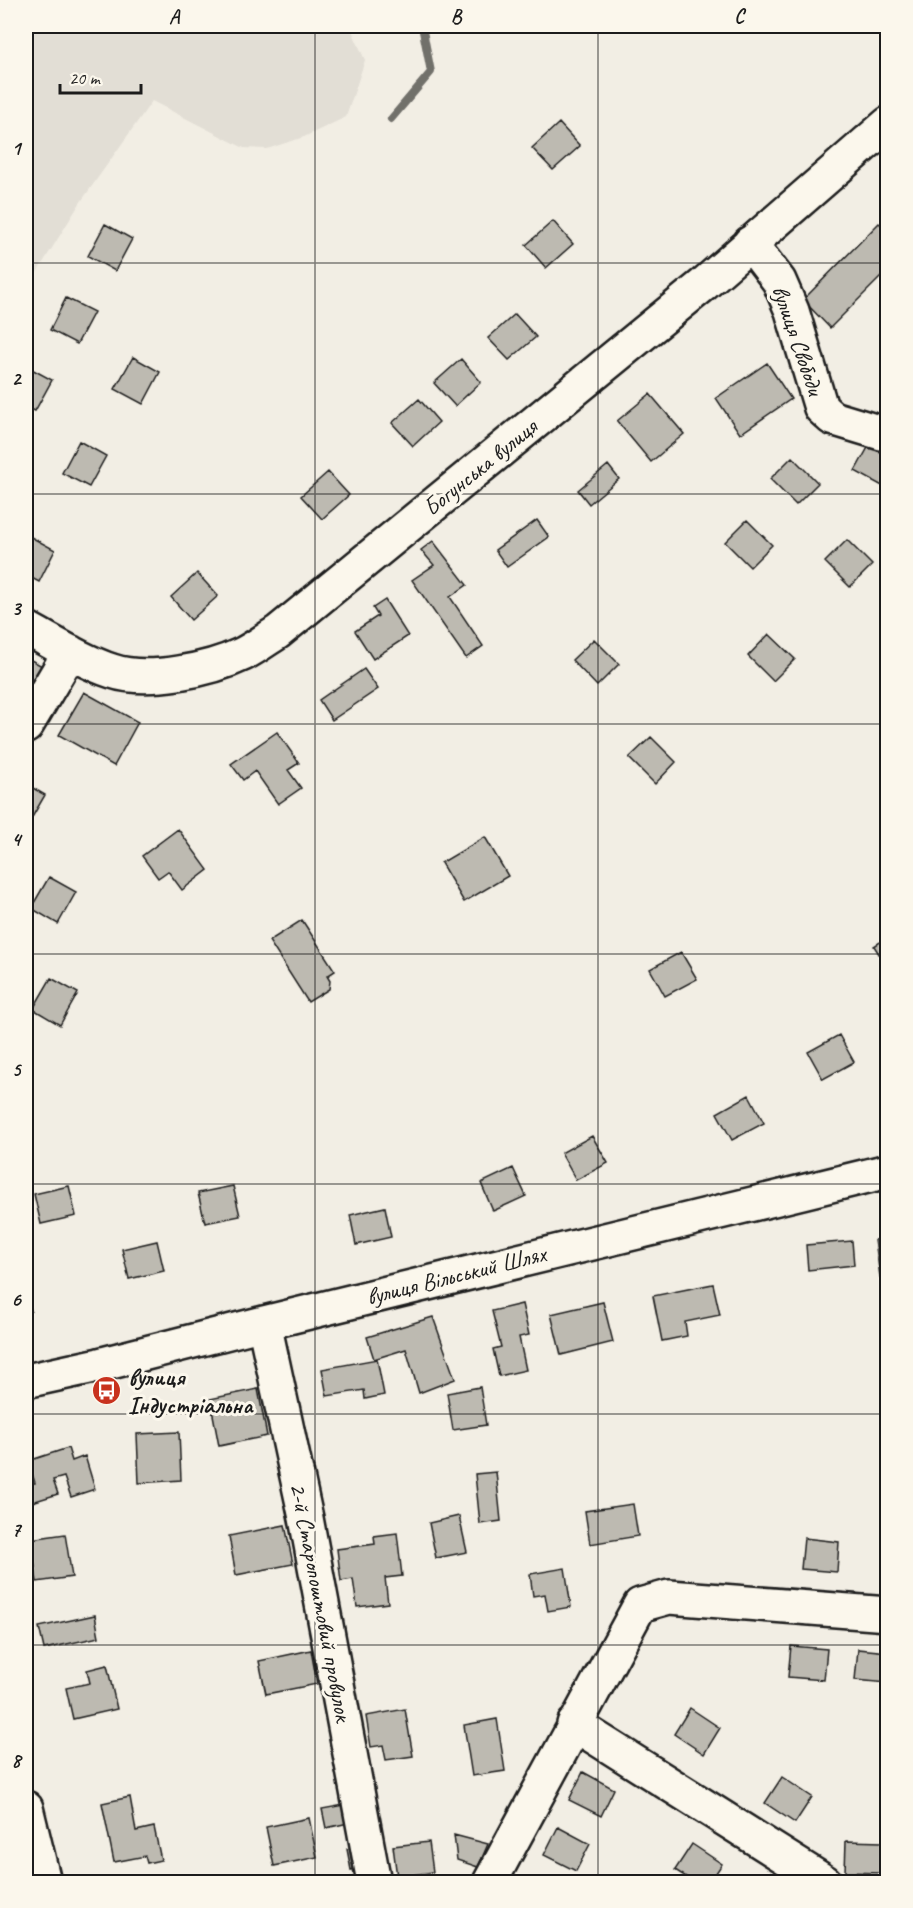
<svg xmlns="http://www.w3.org/2000/svg" width="913" height="1908" font-family="Caveat,sans-serif">
	<style>
		.built { fill: #e2ded5 }
		.lines { fill: none; stroke-linecap: round; stroke-linejoin: round }
		.stream { stroke: #716f6b; stroke-width: 8 }
		.building { fill: #bdbab1; stroke: #1c1c1c; stroke-width: 1.5 }
		.minor-casing { stroke: #1c1c1c; stroke-width: 38 }
		.minor { stroke: #fbf7ec; stroke-width: 33 }
		.grid { fill: none; stroke: #1c1c1c; stroke-width: 1.5; stroke-opacity: 0.55 }
		.labels { text-anchor: middle; dominant-baseline: central; stroke-width: 6; stroke-linejoin: round; paint-order: stroke }
		.street-label { font-size: 24px; fill: #1c1c1c; stroke: #fbf7ec }
		.poi-label { font-size: 24px; font-weight: bold; fill: #1c1c1c; stroke: #fbf7ec; text-anchor: start }
		.neatline { fill: none; stroke: #1c1c1c; stroke-width: 2 }
		.grid-label { font-size: 20px; text-anchor: middle; font-weight: bold; fill: #1c1c1c }
	</style>
	<rect width="100%" height="100%" fill="#f2eee4"/>
	<filter id="ink" filterUnits="userSpaceOnUse"><feTurbulence type="fractalNoise" baseFrequency=".0167" numOctaves="2"/><feDisplacementMap in="SourceGraphic" scale="12" xChannelSelector="R" yChannelSelector="G"/><feConvolveMatrix kernelMatrix="1 2 1 2 8 2 1 2 1" color-interpolation-filters="sRGB"/></filter>
	<g filter="url(#ink)">
		<path class="built" d="M26 26H350L365 60 346 117 304 137 267 149 244 148 152 101 80 203 26 290Z"/>
		<g class="lines">
			<path class="stream" d="M391 119 431 72 422 26"/>
		</g>
		<path class="building" d="M559 123 580 146 553 170 532 148Z
			M553 221 573 244 546 268 526 245Z
			M879 223 888 231V270L830 328 803 300Z
			M105 224 132 239 115 271 88 256Z
			M66 298 94 312 77 344 50 330Z
			M515 314 536 337 509 360 488 338Z
			M133 357 160 372 143 404 115 389Z
			M461 359 481 382 455 406 434 383Z
			M767 363 791 399 740 434 716 398Z
			M26 366 52 380 35 411 26 407Z
			M650 394 684 434 651 462 617 421Z
			M419 399 439 422 413 446 392 423Z
			M79 441 106 456 89 487 62 473Z
			M870 444 888 454 886 488 855 471Z
			M792 457 818 483 796 505 770 479Z
			M608 465 619 479 589 504 578 490Z
			M328 472 349 495 322 519 301 496Z
			M537 520 549 537 507 567 495 550Z
			M747 520 772 545 750 567 725 542Z
			M29 536 55 550 39 582 26 575V542Z
			M847 540 872 565 850 587 825 562Z
			M433 541 467 585 450 597 483 646 466 658 412 580 434 565 421 550Z
			M197 573 218 596 191 620 171 597Z
			M385 600 408 636 373 659 355 631 378 616 373 608Z
			M769 634 795 659 773 681 748 656Z
			M594 639 619 664 597 686 572 660Z
			M27 658 48 669 38 686 29 681 26 688Z
			M364 669 378 689 332 720 319 700Z
			M84 692 138 722 114 766 59 735Z
			M277 732 299 763 288 770 301 788 278 804 255 771 243 780 231 764Z
			M651 737 676 762 655 784 629 758Z
			M26 784 45 795 27 826 26 825Z
			M178 829 208 870 182 890 168 871 158 878 142 856Z
			M485 837 508 876 464 902 441 863Z
			M49 877 76 892 58 924 31 908Z
			M302 920 335 971 327 976 330 981 329 989 308 1002 269 941Z
			M888 937V968L874 946Z
			M681 952 697 979 665 996 650 969Z
			M51 978 78 993 60 1025 33 1009Z
			M839 1035 854 1062 823 1079 808 1052Z
			M749 1095 764 1123 732 1140 717 1113Z
			M592 1136 608 1163 576 1180 561 1153Z
			M513 1168 526 1196 493 1211 481 1183Z
			M69 1186 76 1216 41 1224 34 1194Z
			M233 1186 240 1216 205 1223 198 1193Z
			M385 1207 391 1237 356 1245 350 1215Z
			M888 1238V1276L880 1277 875 1240Z
			M157 1241 164 1271 129 1279 122 1249Z
			M852 1241 854 1265 808 1270 806 1245Z
			M713 1284 720 1315 685 1322 687 1336 662 1341 653 1296Z
			M26 1289 31 1311 26 1313Z
			M603 1302 613 1342 561 1355 551 1314Z
			M522 1304 529 1335 519 1337 526 1370 499 1376 493 1349 501 1347 492 1311Z
			M433 1317 455 1379 419 1393 406 1349 374 1359 367 1337Z
			M377 1359 384 1395 365 1399 364 1390 327 1396 322 1369Z
			M480 1387 486 1425 453 1430 447 1393Z
			M258 1389 267 1436 219 1446 210 1399Z
			M179 1432 181 1480 139 1483 137 1434Z
			M68 1448 72 1461 85 1456 95 1489 71 1497 64 1477 53 1480 58 1494 26 1504V1485L35 1483 28 1461Z
			M496 1472 501 1521 480 1524 475 1474Z
			M633 1504 638 1536 590 1544 585 1511Z
			M459 1516 467 1552 436 1558 429 1523Z
			M285 1525 293 1564 236 1575 229 1536Z
			M397 1533 402 1576 385 1578 388 1603 357 1607 353 1579 341 1581 337 1549 375 1544 374 1536Z
			M65 1534 72 1577 37 1582 31 1539Z
			M804 1538 839 1542 837 1572 801 1569Z
			M565 1568 571 1607 548 1611 545 1594 533 1596 530 1574Z
			M95 1615 99 1637 44 1649 39 1627Z
			M791 1646 827 1649 824 1680 788 1677Z
			M858 1649 888 1652V1683L855 1680Z
			M311 1650 317 1684 266 1694 259 1661Z
			M107 1665 117 1709 73 1719 66 1688 90 1683 87 1670Z
			M690 1708 720 1728 704 1754 674 1734Z
			M405 1709 413 1756 386 1760 383 1745 371 1747 366 1716Z
			M497 1719 505 1771 472 1776 464 1725Z
			M583 1772 614 1789 601 1816 569 1800Z
			M782 1777 812 1797 795 1823 765 1803Z
			M130 1797 136 1831 154 1827 161 1860 147 1863 145 1856 114 1862 102 1803Z
			M349 1804 353 1822 326 1828 322 1809Z
			M309 1818 317 1857 274 1866 266 1827Z
			M558 1827 590 1844 576 1871 544 1855Z
			M454 1835 488 1844 478 1867 457 1860Z
			M846 1841 882 1842 881 1873 845 1872Z
			M429 1842 433 1872 397 1877 393 1846Z
			M692 1844 722 1864 710 1882H694L675 1870Z
			M359 1846 363 1867 351 1870 347 1849Z
			M354 1877 355 1882H322Z"/>
		<g class="lines">
			<defs>
				<path id="minor" d="M750 243 779 281 792 311 821 408 832 418 888 435
					M26 628C54 643 82 661 112 671 147 683 210 670 243 654 255 648 267 639 278 632L703 285 888 124
					M26 726 70 652
					M264 1323 306 1518 374 1882
					M26 1381 99 1365 264 1323 888 1171
					M574 1724 825 1882
					M26 1808 44 1882
					M490 1882 640 1605 669 1597 888 1614"/>
			</defs>
			<use href="#minor" class="minor-casing"/>
			<use href="#minor" class="minor"/>
		</g>
	</g>
	<path class="grid" d="M315 26V1882M598 26V1882M26 263H888M26 494H888M26 724H888M26 954H888M26 1184H888M26 1414H888M26 1645H888"/>
	<defs>
		<symbol id="bus-disc" viewBox="-11 -11 22 22"><circle r="9.5" fill="#c8321e" stroke="#fbf7ec"/><path d="M-5-6H5V4H4V6H2V4H-2V6H-4V4H-5ZM-3.5-4V0h7V-4ZM-3.5 1.2v1.5H-2V1.2ZM2 1.2v1.5H3.5V1.2Z" fill="#fff"/></symbol>
	</defs>
	<g fill-rule="evenodd">
		<use href="#bus-disc" x="90" y="1374" width="33" height="33"/>
	</g>
	<g class="labels">
		<g class="street-label">
			<text transform="translate(798 340) rotate(71)">вулиця Свободи</text>
			<text transform="translate(480 467) rotate(-39)">Богунська вулиця</text>
			<text transform="translate(456 1275) rotate(-14)">вулиця Вільський Шлях</text>
			<text transform="translate(321 1602) rotate(79)">2-й Старопоштовий провулок</text>
		</g>
		<g class="poi-label">
			<text x="128" y="1377">вулиця<tspan x="128" dy="28">Індустріальна</tspan></text>
		</g>
	</g>
	<rect width="913" height="1908" fill="none" stroke="#fbf7ec" stroke-width="66"/>
	<path d="M60 84v9h81v-9" fill="none" stroke="#1c1c1c" stroke-width="3"/>
	<text x="69" y="84" font-size="18" fill="#1c1c1c" stroke="#fbf7ec" stroke-width="4.5" paint-order="stroke">20 m</text>
	<rect x="33" y="33" width="847" height="1842" class="neatline"/>
	<g class="grid-label">
		<text x="174" y="23">A</text>
		<text x="456" y="23">B</text>
		<text x="739" y="23">C</text>
		<text x="16" y="155">1</text>
		<text x="16" y="385">2</text>
		<text x="16" y="615">3</text>
		<text x="16" y="846">4</text>
		<text x="16" y="1076">5</text>
		<text x="16" y="1306">6</text>
		<text x="16" y="1536">7</text>
		<text x="16" y="1767">8</text>
	</g>
</svg>
